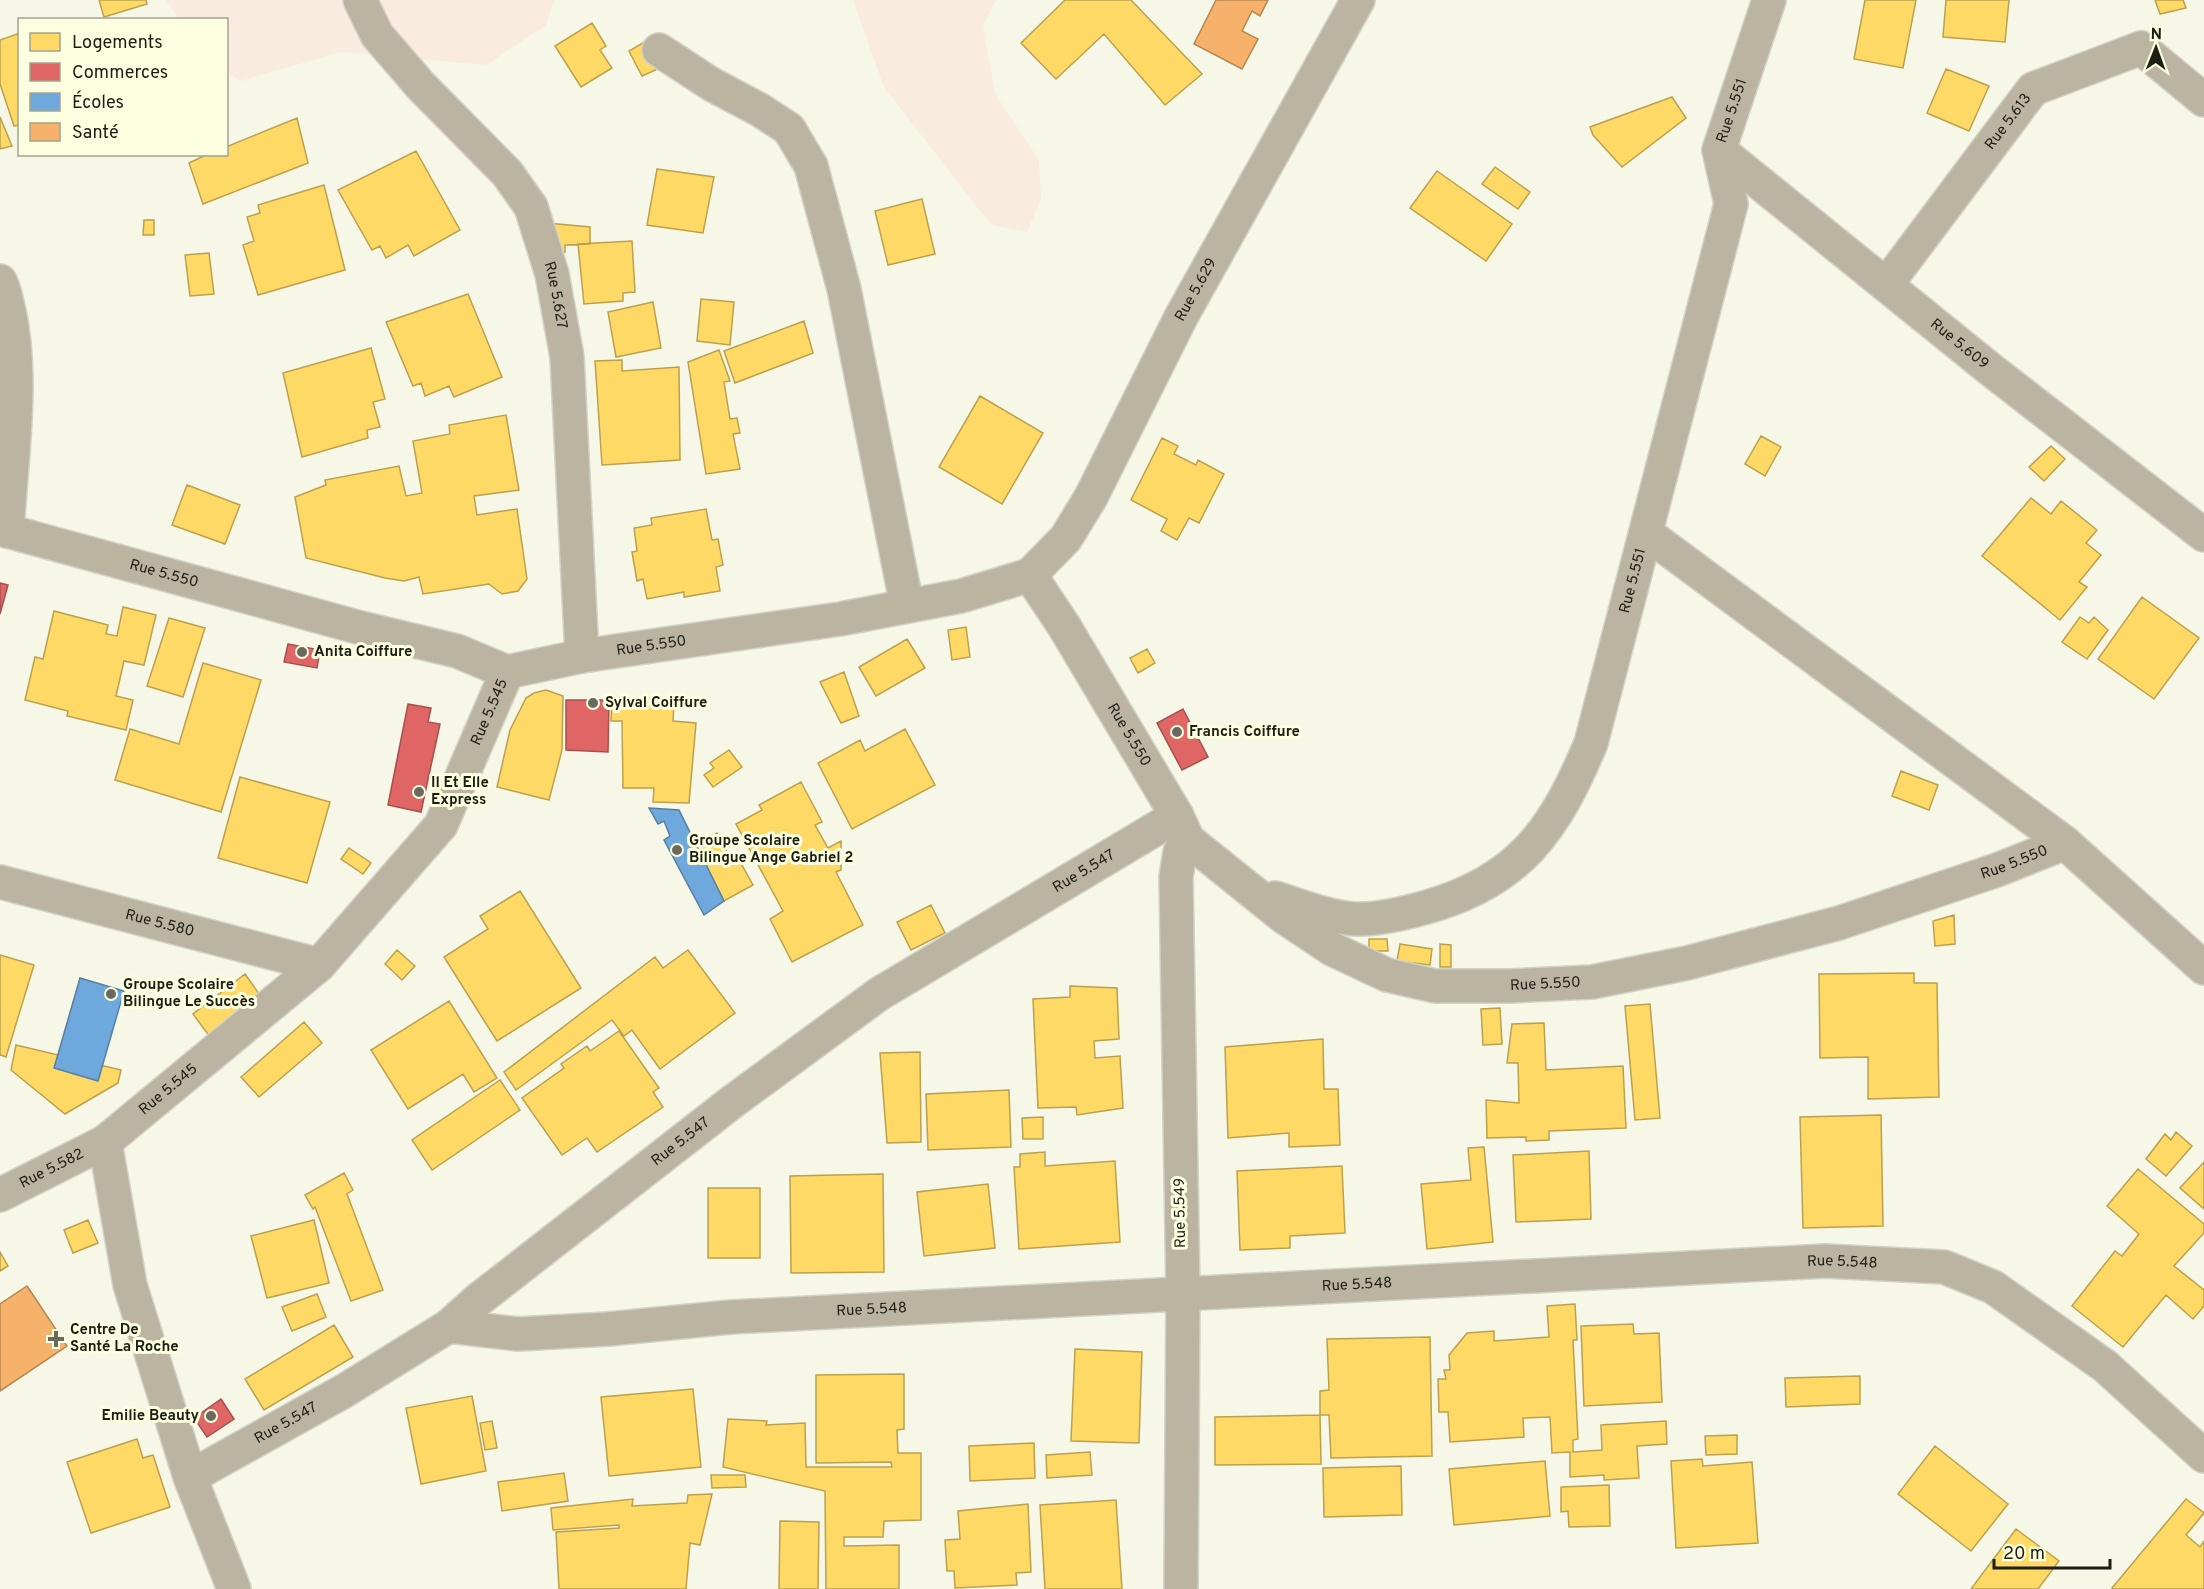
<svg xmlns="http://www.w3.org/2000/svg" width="2204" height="1589" font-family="Overpass,sans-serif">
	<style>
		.green { fill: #f9ebde }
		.homes { fill: #ffd966; stroke: #bba14d; stroke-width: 1.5 }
		.shops { fill: #e06666; stroke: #a6504d; stroke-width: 1.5 }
		.schools { fill: #6fa8dc; stroke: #567fa0; stroke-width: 1.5 }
		.health { fill: #f6b26b; stroke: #b58651; stroke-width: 1.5 }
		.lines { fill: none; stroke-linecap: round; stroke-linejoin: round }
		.minor-casing { stroke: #d2d3c7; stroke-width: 36 }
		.minor { stroke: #bbb4a1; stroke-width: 33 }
		.poi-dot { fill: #696a5d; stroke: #fcfee0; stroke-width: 2 }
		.labels { text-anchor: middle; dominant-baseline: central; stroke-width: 6; stroke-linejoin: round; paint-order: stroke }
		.street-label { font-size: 15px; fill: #1d1e13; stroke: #fcfee0 }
		.poi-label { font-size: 15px; font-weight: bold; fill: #1d1e13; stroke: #fcfee0; text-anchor: start }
	</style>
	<rect width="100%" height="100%" fill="#f6f7e7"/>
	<path class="green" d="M166 0H554L546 25 486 65 341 52 240 81 227 73 226 20 179 19Z
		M853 0H996L983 26 995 94 1039 160 1041 199 1027 232 991 225 884 87Z"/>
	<path class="homes" d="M99 0H146L147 4 104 17Z
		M1065 0H1131L1202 74 1165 105 1104 34 1056 79 1021 43Z
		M1865 0H1916L1903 68 1854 59Z
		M1946 0H2009L2005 42 1943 37Z
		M2155 0H2183L2186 8 2160 14Z
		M592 23 606 46 600 50 612 68 581 87 555 46Z
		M20 33V125L14 126 0 84V40Z
		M646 41 660 68 642 76 629 51Z
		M1946 69 1989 86 1969 131 1927 113Z
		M1672 97 1686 118 1622 167 1593 135 1590 127Z
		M0 117 12 146 0 149Z
		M297 118 308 163 203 204 189 163 208 154H226V147Z
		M416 151 460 230 414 256 408 245 386 258 380 246 372 250 338 190Z
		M1495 167 1530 192 1518 209 1482 184Z
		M657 169 714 177 703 233 647 225Z
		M1437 171 1512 224 1486 261 1410 208Z
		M324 185 345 270 258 295 243 245 254 241 247 217 260 213 258 205Z
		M922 199 935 254 888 265 875 211Z
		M144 220H154V235H143Z
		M547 223 590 227V244L565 245V252L554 253Z
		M632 241 635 292 623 293V301L584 304 578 244Z
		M209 253 214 294 190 296 185 255Z
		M468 294 502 377 454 397 449 386 425 396 421 383 413 386 386 322Z
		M701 299 734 302 730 345 697 341Z
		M653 302 661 348 616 357 608 312Z
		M804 321 813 353 735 383 724 351Z
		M371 348 385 399 373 402 380 427 367 430 368 438 302 457 283 373Z
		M719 350 730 381 724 382 730 419 737 418 740 433 733 434 740 469 706 474 688 362Z
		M622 360V371L679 367 680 460 602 465 595 361Z
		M980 396 1043 433 1002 504 939 467Z
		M506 415 519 490 474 496 477 515 517 509 527 579 518 591 502 594 489 584 423 594 419 577 404 581 385 578 306 558 295 497 326 485 325 480 399 466 406 496 422 493 413 441 450 434 449 425Z
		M1761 436 1781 447 1765 476 1745 464Z
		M1162 438 1178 446 1174 454 1196 465 1198 460 1224 474 1199 523 1189 518 1177 540 1161 531 1167 519 1131 500Z
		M2051 446 2065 459 2044 481 2029 467Z
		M187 485 240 505 225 544 172 525Z
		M2031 498 2051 514 2061 501 2097 530 2086 543 2101 555 2079 582 2087 587 2060 620 1982 556Z
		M706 509 712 540 718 539 723 565 716 567 720 591 684 597V592L647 599 643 579 637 581 632 552 637 551 634 528 652 525 651 518Z
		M2142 597 2199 638 2154 699 2098 659Z
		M123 607 156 615 144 665 124 661 116 696 133 700 126 730 67 716 68 711 25 700 35 657 43 659 54 611 108 625 106 634 117 636Z
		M2080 617 2089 623 2094 617 2108 630 2087 659 2062 642Z
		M169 618 205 628 183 697 147 686Z
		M966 627 970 657 952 660 948 630Z
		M907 639 925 668 876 696 859 667Z
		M1147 649 1155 663 1138 673 1130 658Z
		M203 663 261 680 221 812 115 780 130 729 179 744Z
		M844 672 859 716 841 723 820 682Z
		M546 690 563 696 562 750 549 800 497 787 510 730 526 698 534 693Z
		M612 698H655V704H674L673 721 696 723 689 803 653 802 654 788H623L622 721H611Z
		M905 729 935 785 852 829 818 763 860 740 865 751Z
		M729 750 742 767 713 787 704 775 714 768 710 763Z
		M1901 771 1938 785 1929 810 1892 796Z
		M240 777 330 802 307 883 218 858Z
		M801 782 822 822 815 825 828 848 841 841V870L836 872 863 925 792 962 770 919 783 911 736 824 762 810 759 805Z
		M717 833 733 863 739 860 753 885 724 901 695 845Z
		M349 848 371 863 363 874 341 859Z
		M520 891 581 988 497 1041 444 957 488 929 480 916Z
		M931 905 945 933 911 950 897 922Z
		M1954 915 1955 944 1935 946 1933 921Z
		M1369 939H1387L1388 951H1369Z
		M1400 944 1432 949 1430 965 1397 961Z
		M1440 944 1451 945V967H1440Z
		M397 950 415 966 402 980 385 964Z
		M688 950 735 1013 660 1069 632 1030 624 1036 612 1020 516 1090 504 1072 655 957 663 968Z
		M0 955 34 965 6 1057 0 1055Z
		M1914 973V983H1937L1939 1097 1868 1099V1057L1820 1058 1819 974Z
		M245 974 262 998 210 1037 193 1014Z
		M1070 986 1117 988 1119 1039 1094 1041 1095 1058 1120 1056 1123 1108 1077 1115 1076 1107 1038 1108 1033 999 1070 997Z
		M449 1001 497 1078 474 1092 463 1074 408 1109 371 1050Z
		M1650 1004 1660 1118 1635 1120 1625 1006Z
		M1500 1008 1502 1044 1483 1045 1481 1009Z
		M304 1022 322 1043 259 1097 241 1077Z
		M1544 1023 1546 1070 1623 1066 1626 1128 1549 1131V1140L1526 1141V1137L1487 1138 1486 1100 1519 1103 1518 1063H1507L1512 1024Z
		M619 1031 659 1088 653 1092 663 1107 597 1152 587 1138 562 1155 522 1098 564 1068 561 1064 587 1046 590 1051Z
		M1323 1039 1324 1089H1338L1340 1145 1289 1147V1133L1228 1138 1225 1047Z
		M16 1045 121 1070 118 1083 65 1114 11 1070Z
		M920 1052 921 1142 887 1143 880 1053Z
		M500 1080 520 1110 432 1170 412 1140Z
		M1009 1090 1011 1147 928 1150 926 1094Z
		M1881 1115 1883 1226 1803 1228 1800 1117Z
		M1043 1117V1139H1023L1022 1118Z
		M2176 1132 2192 1146 2166 1176 2146 1159 2165 1134 2171 1140Z
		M1484 1147 1493 1242 1427 1249 1421 1184 1471 1180 1468 1148Z
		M1589 1151 1591 1219 1516 1222 1513 1155Z
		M1045 1152V1166L1115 1161 1120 1242 1019 1249 1014 1167H1020V1154Z
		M2204 1162V1209L2180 1188Z
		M1342 1166 1345 1233 1290 1236V1248L1240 1250 1237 1171Z
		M2138 1169 2204 1224V1233L2174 1266 2204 1290V1306L2193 1319 2166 1295 2123 1347 2072 1306 2115 1251 2122 1256 2139 1234 2107 1206Z
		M344 1173 353 1190 347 1194 383 1290 351 1301 315 1207 313 1209 305 1195Z
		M883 1174 884 1272 791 1273 790 1176Z
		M988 1184 995 1248 924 1256 917 1192Z
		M708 1188H760V1258H708Z
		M88 1220 98 1243 73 1253 64 1230Z
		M314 1220 329 1283 267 1298 251 1236Z
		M0 1252 8 1266 0 1271Z
		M317 1294 326 1317 292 1331 282 1307Z
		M1575 1304 1577 1340H1573L1578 1439 1573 1440V1452L1602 1450 1601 1425 1666 1421 1667 1444 1637 1446 1639 1478 1604 1480V1475L1570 1477V1452L1552 1453 1550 1417 1523 1418 1524 1437 1450 1442 1448 1412H1439L1438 1379H1446L1444 1370H1450L1449 1355 1467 1333 1494 1331V1341L1549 1337 1547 1306Z
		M1633 1324 1634 1334 1659 1333 1662 1402 1584 1406 1581 1326Z
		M334 1325 353 1357 264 1410 245 1379Z
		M1430 1337 1432 1456 1331 1458 1329 1415H1320V1391L1329 1390 1327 1339Z
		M1075 1349 1142 1352 1139 1443 1071 1441Z
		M904 1374V1429L897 1430 898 1453H921V1520L884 1521 883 1537H844V1546L899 1545V1589H826L825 1491 723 1467 728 1419 767 1421 766 1425 805 1423 806 1467H892L891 1462 816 1463V1375Z
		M1860 1376V1404L1786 1407 1785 1378Z
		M693 1389 701 1467 609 1476 601 1397Z
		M472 1396 486 1471 421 1484 406 1408Z
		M1320 1415 1321 1464 1215 1465V1417Z
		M492 1421 497 1448 485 1450 480 1423Z
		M1737 1435V1454L1706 1455 1705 1436Z
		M137 1439 143 1458 153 1455 170 1507 91 1533 67 1462Z
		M1034 1443 1035 1478 970 1481 969 1446Z
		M1935 1446 2008 1504 1971 1551 1898 1494Z
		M1090 1452 1092 1475 1047 1478 1046 1455Z
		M1702 1459 1703 1466 1752 1462 1758 1543 1676 1548 1671 1461Z
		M1545 1461 1550 1516 1454 1525 1449 1469Z
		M1401 1466 1402 1515 1324 1517 1323 1468Z
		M564 1473 568 1501 502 1511 498 1482Z
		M711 1475H745L746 1487 712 1488Z
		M1609 1485 1610 1526 1569 1527 1568 1511 1561 1512V1487Z
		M712 1494 700 1545 690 1543 686 1589H559L556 1532 619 1528V1525L553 1530 551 1508 633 1499 632 1506 687 1503 688 1495Z
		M2186 1499 2204 1513 2186 1535 2200 1547 2204 1541V1589H2114L2112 1588Z
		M1116 1500 1122 1589H1045L1040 1505Z
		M1028 1504 1031 1572 1016 1573 1017 1585 955 1588 954 1571H947L945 1540 960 1539 958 1511Z
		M780 1521 819 1522 818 1589H779Z
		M2016 1529 2059 1561 2038 1589H1971Z"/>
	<path class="shops" d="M0 583 8 585 0 614Z
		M288 644 320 650 317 668 284 662Z
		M566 700H609L608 752 566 750Z
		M408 704 431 708 428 722 440 724 421 812 388 805Z
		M1183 709 1208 757 1182 770 1157 723Z
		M221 1399 234 1419 207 1437 194 1418Z"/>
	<path class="schools" d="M649 808 679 810 724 901 704 915 664 840 670 836 664 821 658 824Z
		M80 978 124 991 98 1081 54 1068Z"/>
	<path class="health" d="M1216 0H1268L1260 16 1252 11 1242 31 1258 39 1242 69 1194 44Z
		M27 1286 67 1346 0 1391V1304Z"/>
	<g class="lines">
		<defs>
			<g id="minor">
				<path id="s1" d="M360 0 377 35 421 86 507 173 531 207 552 274 567 357 582 656"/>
				<path d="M659 50 711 84 760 110 789 129 811 166 844 289 907 606"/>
				<path id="s2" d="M1719 150 1990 369 2204 535"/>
				<path d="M0 281C4 288 5 295 7 303 25 372 11 460 7 531"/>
				<path id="s3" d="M1886 285 2033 89 2141 48 2204 100"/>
				<path id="s4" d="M0 529 361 628 457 651 507 672 582 656 840 619 961 596 1030 575 1064 626 1177 816 1188 840 1284 917 1332 949 1387 975 1435 986H1509L1592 982 1687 963 1839 923 1997 870 2065 843 2204 968"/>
				<path d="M1646 533 2065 843"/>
				<path id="s5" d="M1030 575 1066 538 1091 497 1181 317 1358 0"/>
				<path id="s6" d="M0 882 319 965"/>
				<path id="s7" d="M1275 898C1301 906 1328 917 1355 919 1377 920 1406 913 1427 907 1520 881 1555 829 1591 743L1731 204 1719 150 1769 0"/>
				<path id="s8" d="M0 1195 105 1142"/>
				<path id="s9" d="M449 1326 518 1334 608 1329 731 1317 1825 1261 1944 1267 1993 1287 2105 1366 2204 1456"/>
				<path id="s10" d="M190 1477 344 1391 449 1326 478 1300 732 1102 879 994 1177 816"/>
				<path id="s11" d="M234 1589 190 1477 130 1285 105 1142 319 965 441 825 507 672"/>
				<path d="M1181 1589 1183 1293 1176 877 1180 852 1188 840"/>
			</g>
		</defs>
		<use href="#minor" class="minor-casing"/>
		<use href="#minor" class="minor"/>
	</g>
	<g class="poi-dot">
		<circle cx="302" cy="652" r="6"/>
		<circle cx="593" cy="703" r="6"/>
		<circle cx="1177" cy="732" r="6"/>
		<circle cx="419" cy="792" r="6"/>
		<circle cx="677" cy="850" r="6"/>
		<circle cx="111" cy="994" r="6"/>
		<path d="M53 1330h6v6h6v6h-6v6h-6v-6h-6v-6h6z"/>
		<circle cx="211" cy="1416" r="6"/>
	</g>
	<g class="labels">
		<g class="street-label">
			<text stroke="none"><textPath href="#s7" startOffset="1052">Rue 5.551</textPath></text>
			<text stroke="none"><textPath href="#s3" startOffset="204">Rue 5.613</textPath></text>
			<text stroke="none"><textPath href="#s5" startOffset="332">Rue 5.629</textPath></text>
			<text stroke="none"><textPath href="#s1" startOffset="362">Rue 5.627</textPath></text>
			<text stroke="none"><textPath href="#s2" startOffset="309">Rue 5.609</textPath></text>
			<text stroke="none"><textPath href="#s4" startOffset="170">Rue 5.550</textPath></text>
			<text stroke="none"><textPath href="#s7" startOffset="566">Rue 5.551</textPath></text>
			<text stroke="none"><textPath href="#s4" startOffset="674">Rue 5.550</textPath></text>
			<text stroke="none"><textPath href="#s11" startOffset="1053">Rue 5.545</textPath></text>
			<text stroke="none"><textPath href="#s4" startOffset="1248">Rue 5.550</textPath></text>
			<text stroke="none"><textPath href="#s4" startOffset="2256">Rue 5.550</textPath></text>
			<text stroke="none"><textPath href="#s10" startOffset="1082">Rue 5.547</textPath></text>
			<text stroke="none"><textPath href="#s6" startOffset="165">Rue 5.580</textPath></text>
			<text stroke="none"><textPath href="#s4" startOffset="1770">Rue 5.550</textPath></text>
			<text stroke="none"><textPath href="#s11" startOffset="549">Rue 5.545</textPath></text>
			<text stroke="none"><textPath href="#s10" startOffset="596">Rue 5.547</textPath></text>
			<text stroke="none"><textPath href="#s8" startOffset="58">Rue 5.582</textPath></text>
			<text transform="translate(1181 1213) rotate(-91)">Rue 5.549</text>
			<text stroke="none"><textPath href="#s9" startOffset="1396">Rue 5.548</textPath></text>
			<text stroke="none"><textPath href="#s9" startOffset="910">Rue 5.548</textPath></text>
			<text stroke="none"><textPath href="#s9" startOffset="424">Rue 5.548</textPath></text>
			<text stroke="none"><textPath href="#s10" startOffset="110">Rue 5.547</textPath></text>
		</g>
		<g class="poi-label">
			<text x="314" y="652">Anita Coiffure</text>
			<text x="605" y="703">Sylval Coiffure</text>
			<text x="1189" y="732">Francis Coiffure</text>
			<text x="431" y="783">Il Et Elle<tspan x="431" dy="17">Express</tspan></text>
			<text x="689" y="841">Groupe Scolaire<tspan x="689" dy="17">Bilingue Ange Gabriel 2</tspan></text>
			<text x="123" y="985">Groupe Scolaire<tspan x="123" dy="17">Bilingue Le Succès</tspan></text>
			<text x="70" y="1330">Centre De<tspan x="70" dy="17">Santé La Roche</tspan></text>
			<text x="199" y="1416" text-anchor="end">Emilie Beauty</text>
		</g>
	</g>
	<rect x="18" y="18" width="210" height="138" fill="#fcfee0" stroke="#a3a48e" stroke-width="1.5"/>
	<rect x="30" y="33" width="30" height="18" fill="#ffd966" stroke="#a3a48e" stroke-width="1.5"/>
	<text x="72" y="48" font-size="18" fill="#1d1e13">Logements</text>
	<rect x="30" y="63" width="30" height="18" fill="#e06666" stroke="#a3a48e" stroke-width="1.5"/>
	<text x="72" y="78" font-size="18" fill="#1d1e13">Commerces</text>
	<rect x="30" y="93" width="30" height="18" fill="#6fa8dc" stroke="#a3a48e" stroke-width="1.5"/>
	<text x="72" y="108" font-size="18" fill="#1d1e13">Écoles</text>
	<rect x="30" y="123" width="30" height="18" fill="#f6b26b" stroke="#a3a48e" stroke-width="1.5"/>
	<text x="72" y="138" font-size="18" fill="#1d1e13">Santé</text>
	<g transform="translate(2156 48) rotate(1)" stroke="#fcfee0" stroke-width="4.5" paint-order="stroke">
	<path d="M0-4.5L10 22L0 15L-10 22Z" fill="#1d1e13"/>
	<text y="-9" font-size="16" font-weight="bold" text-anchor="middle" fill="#1d1e13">N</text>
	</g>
	<path d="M1994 1559v9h116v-9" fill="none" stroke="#1d1e13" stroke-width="3"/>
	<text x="2003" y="1559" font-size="18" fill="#1d1e13" stroke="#fcfee0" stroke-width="4.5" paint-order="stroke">20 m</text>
</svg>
